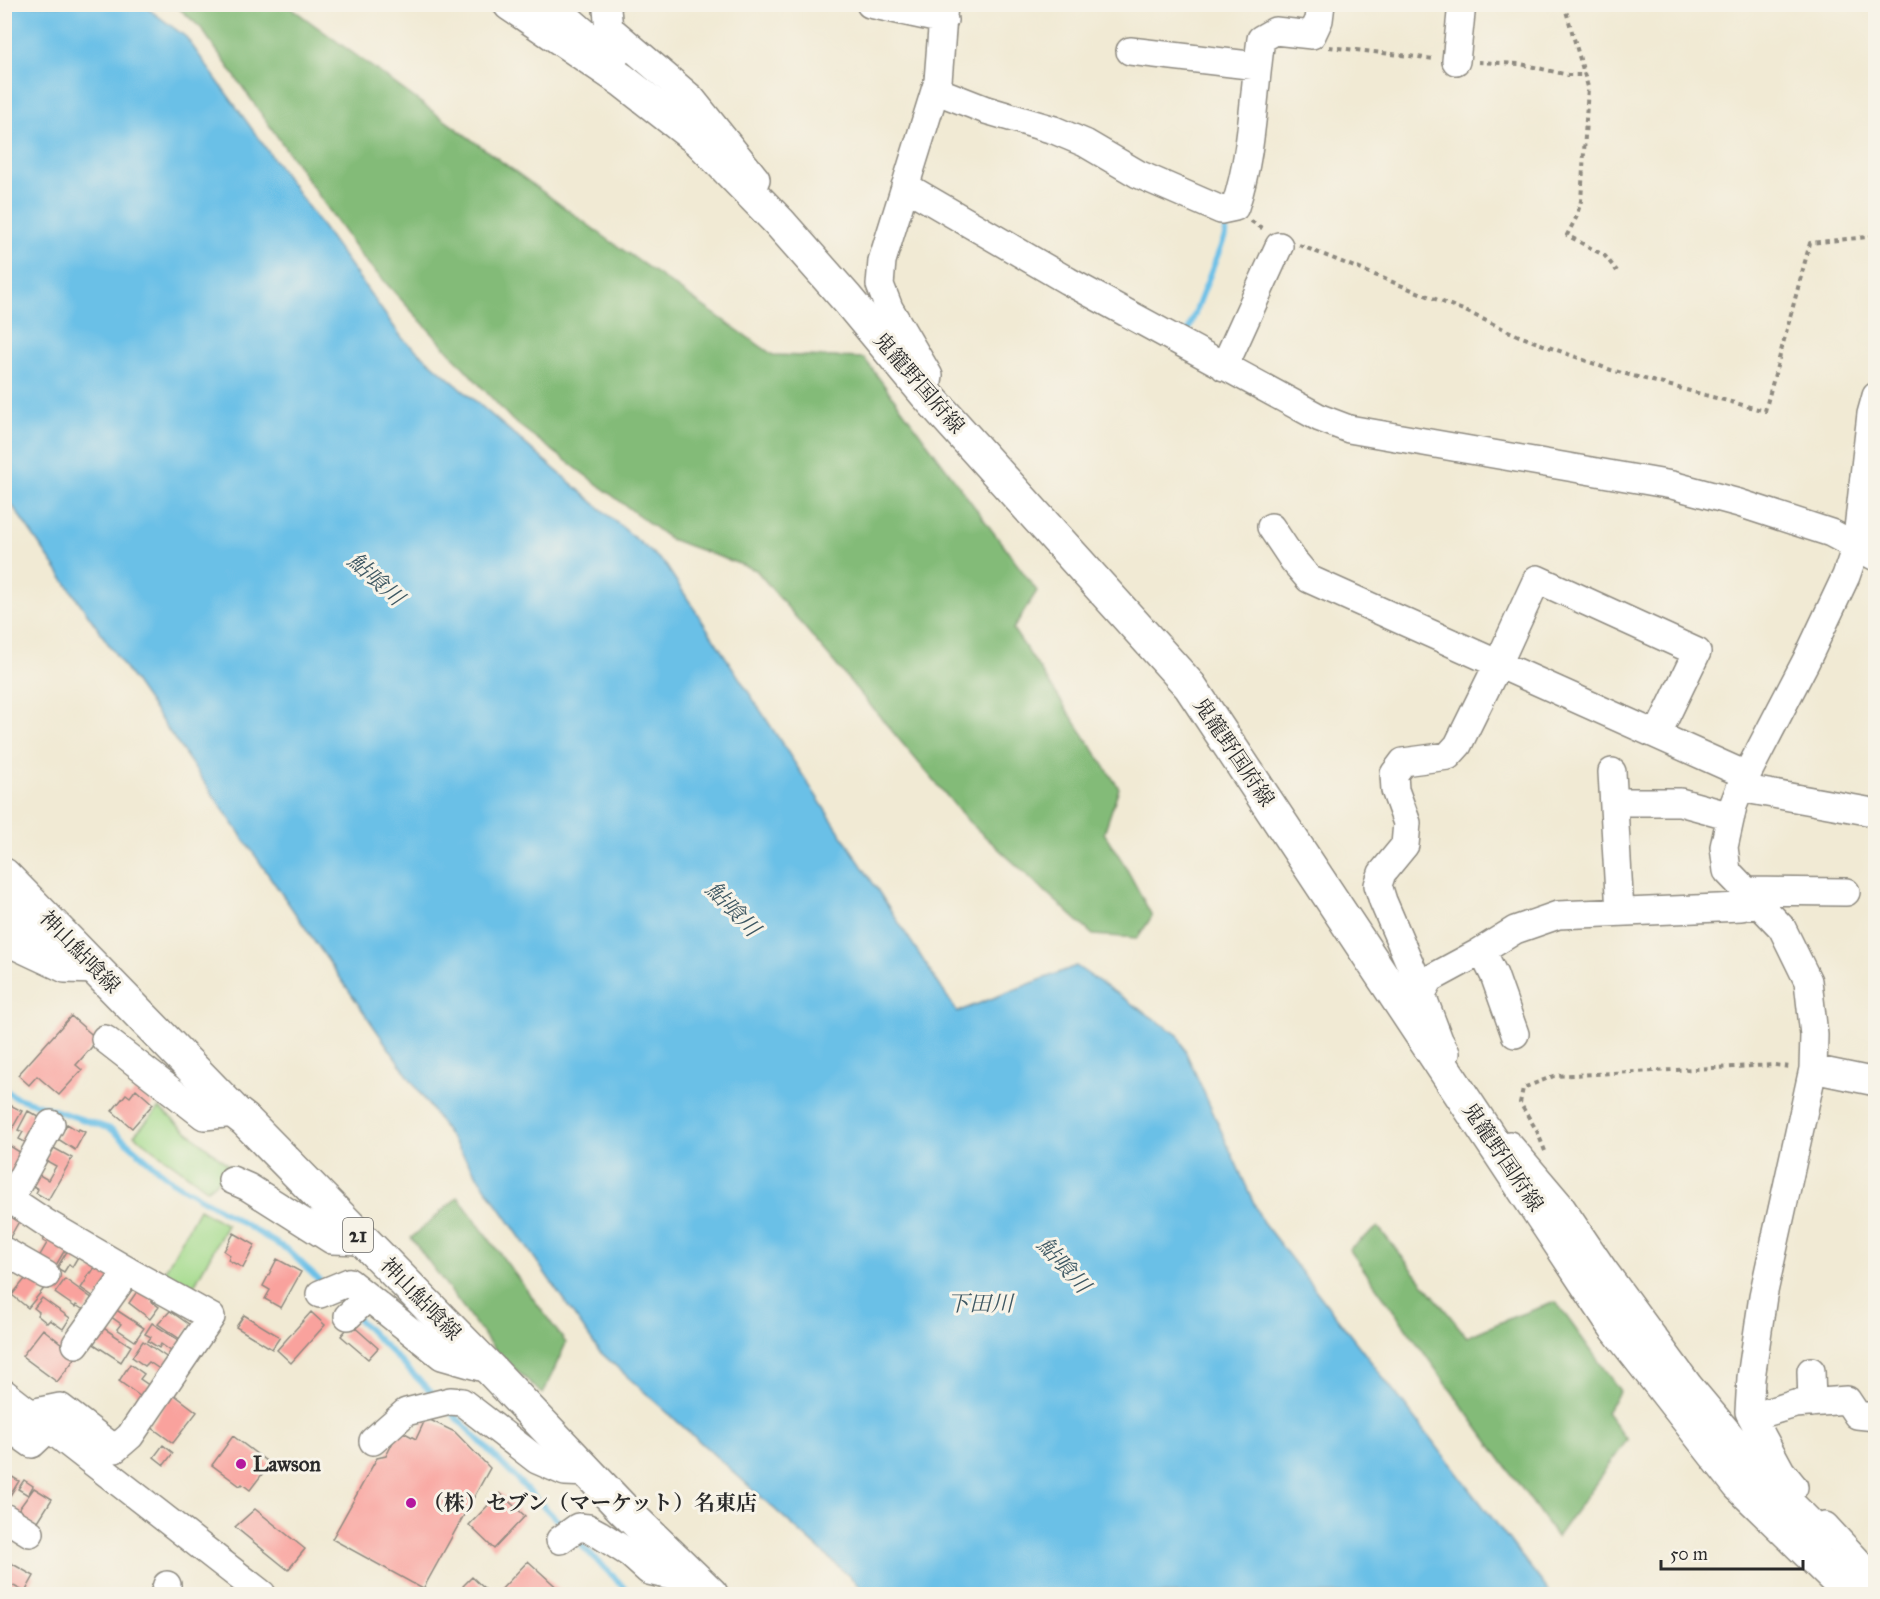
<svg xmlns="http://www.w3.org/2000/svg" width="1880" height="1599" font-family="'IM FELL Great Primer','Noto Serif JP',serif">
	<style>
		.green { fill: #a4db8d; stroke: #68835c; stroke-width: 1.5 }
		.forest { fill: #83bb78; stroke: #577352; stroke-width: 1.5 }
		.water { fill: #6ac0e7; stroke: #4a7689; stroke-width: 1.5 }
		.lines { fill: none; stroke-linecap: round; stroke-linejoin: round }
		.stream { stroke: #6ac0e7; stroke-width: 6 }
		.building { fill: #f9a29d }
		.minor-casing { stroke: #8e8a80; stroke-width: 30 }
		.major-casing { stroke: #8e8a80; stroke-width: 36 }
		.path { stroke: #8e8a80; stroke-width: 4; stroke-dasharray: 4.5 4.5; stroke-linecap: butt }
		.minor { stroke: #fff; stroke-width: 27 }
		.major { stroke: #fff; stroke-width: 33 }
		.poi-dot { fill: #b5179e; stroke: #f7f3e8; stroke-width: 2 }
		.labels { text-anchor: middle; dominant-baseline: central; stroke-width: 6; stroke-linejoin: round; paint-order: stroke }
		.shield { fill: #f7f3e8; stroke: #686764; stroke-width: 1.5 }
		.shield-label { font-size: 20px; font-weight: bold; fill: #2b2b2b }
		.street-label { font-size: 21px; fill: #2b2b2b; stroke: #f7f3e8 }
		.poi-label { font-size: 21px; font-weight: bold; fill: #2b2b2b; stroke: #f7f3e8; text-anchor: start }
		.water-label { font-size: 22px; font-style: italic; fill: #3e5863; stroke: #f7f3e8 }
	</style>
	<rect width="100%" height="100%" fill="#f7f3e8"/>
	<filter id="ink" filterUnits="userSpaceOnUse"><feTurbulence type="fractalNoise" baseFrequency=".0167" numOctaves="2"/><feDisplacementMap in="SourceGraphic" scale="12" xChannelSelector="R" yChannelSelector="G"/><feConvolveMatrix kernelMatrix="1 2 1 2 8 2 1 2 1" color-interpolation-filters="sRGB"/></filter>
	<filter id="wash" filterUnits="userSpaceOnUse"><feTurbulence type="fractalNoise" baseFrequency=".008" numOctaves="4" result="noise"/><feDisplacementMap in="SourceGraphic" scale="24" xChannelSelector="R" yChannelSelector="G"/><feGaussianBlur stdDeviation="1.35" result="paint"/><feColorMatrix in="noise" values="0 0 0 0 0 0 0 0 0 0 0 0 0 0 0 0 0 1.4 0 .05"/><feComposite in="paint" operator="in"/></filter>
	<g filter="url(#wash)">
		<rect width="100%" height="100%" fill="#f1ead4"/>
		<path class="green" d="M159 1108 233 1169 207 1189 134 1135Z
			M199 1209 227 1225 190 1293 161 1278Z"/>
		<path class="forest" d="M175 5H287L606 238 773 355 864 358 1037 591 1013 629 1119 788 1104 833 1124 864 1152 916 1138 938 1093 935 968 821 756 570 670 539 512 420 362 257 201 28Z
			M458 1197 566 1343 543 1394 498 1354 411 1238Z
			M1378 1227 1467 1337 1513 1317 1556 1302 1620 1391 1606 1412 1627 1440 1557 1537 1349 1249Z"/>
		<path class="water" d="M4 5H143L186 37 402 338 665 564 957 1012 1076 966 1178 1035 1262 1221 1551 1594H869L599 1351 5 495Z"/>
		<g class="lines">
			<path class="stream" d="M1190 335 1187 334 1225 236 1226 223 1220 220
				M4 1089 15 1097 111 1129 172 1181 288 1250 324 1285
				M357 1318 437 1398
				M448 1409 565 1528
				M574 1538 631 1594"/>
		</g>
		<g id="blocks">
			<path class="building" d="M71 1016 98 1040 76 1065 82 1070 59 1095 37 1076 29 1085 18 1075Z
				M136 1089 153 1104 132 1128 112 1111 126 1094 130 1097Z
				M4 1102 22 1111 8 1136 4 1134Z
				M28 1111 46 1121 32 1146 19 1139 23 1132 18 1130Z
				M67 1124 78 1131 79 1129 85 1132 75 1150 58 1139Z
				M10 1146 26 1156 15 1176 4 1170V1156Z
				M52 1147 72 1158 48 1200 36 1193 38 1189 30 1184 36 1173 48 1180 56 1166 45 1160Z
				M4 1206 22 1216 9 1239 4 1236Z
				M49 1231 69 1243 55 1267 39 1257 47 1243 43 1241Z
				M234 1233 255 1245 243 1268 228 1260 230 1255 224 1251Z
				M72 1243 82 1250 72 1267 69 1264 64 1272 57 1268Z
				M277 1259 301 1272 281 1308 265 1299 270 1290 263 1286Z
				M97 1264 114 1276 97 1299 81 1288 87 1279 86 1277 90 1272 91 1273Z
				M30 1273 46 1286 28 1308 12 1295Z
				M65 1279 93 1299 85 1311 76 1305 75 1307 55 1293Z
				M140 1287 154 1297 151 1301 159 1307 150 1319 129 1303Z
				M42 1298 70 1318 63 1329 50 1320 47 1323 37 1315 39 1312 34 1308Z
				M115 1309 144 1328 135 1341 117 1329 121 1324 110 1316Z
				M170 1311 190 1325 180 1339 158 1324Z
				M311 1312 325 1325 291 1363 277 1350Z
				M244 1315 280 1337 272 1349 236 1327Z
				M152 1323 183 1343 175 1354 161 1344 159 1348 148 1341 151 1337 145 1334Z
				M351 1324 378 1348 368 1359 341 1336Z
				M102 1327 131 1346 121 1362 92 1343Z
				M43 1329 77 1356 57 1382 22 1356Z
				M143 1341 172 1361 164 1372 149 1362 145 1366 132 1357Z
				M130 1364 144 1374 140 1379 153 1388 144 1399 119 1381Z
				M172 1393 197 1412 173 1443 151 1427Z
				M426 1418 455 1432 490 1468 423 1589 332 1539 377 1458 386 1456 399 1430 416 1439Z
				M233 1436 270 1464 250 1490 242 1484 240 1486 212 1465Z
				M163 1445 173 1453 164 1465 154 1457Z
				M4 1472 19 1481 8 1499 4 1496Z
				M24 1480 33 1486 28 1495 18 1489Z
				M34 1488 52 1499 35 1526 15 1514Z
				M500 1493 525 1516 494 1549 469 1525Z
				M255 1509 305 1549 288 1570 235 1527Z
				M528 1561 564 1594H497Z
				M9 1562 34 1576 25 1592 4 1581V1567L6 1568Z
				M472 1577 486 1590 481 1594H471L463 1586Z"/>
		</g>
	</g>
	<g filter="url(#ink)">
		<use href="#blocks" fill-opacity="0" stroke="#8e8a80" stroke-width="1.5"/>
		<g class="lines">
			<defs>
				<path id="minor" d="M552 4 614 58 613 70
					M608 4 607 10 609 28 691 98 756 179
					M870 4 944 20
					M1130 51 1257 66
					M1456 61 1462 4
					M935 90 986 110 1054 130 1085 143 1138 174 1221 210 1235 207C1253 153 1253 96 1261 39L1275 31 1312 35 1319 20 1321 4
					M905 186 1068 281 1320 418 1349 429 1672 485 1739 503 1831 533 1876 557
					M1224 367 1279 246
					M926 394 929 376 889 308 880 285 882 261 938 81 944 4
					M1271 527 1293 560 1309 579 1746 775
					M1612 772 1620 912
					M1740 788 1867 811
					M1614 802H1680L1731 816
					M1746 891 1846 892
					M4 909 27 929 65 937
					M4 933 18 947 65 969 98 970
					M1482 951 1494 975 1515 1034
					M1422 994 1430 979 1478 953 1515 930 1558 915 1741 907 1759 904
					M105 1039 204 1116 236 1113
					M1446 1053 1439 1040 1413 971 1383 901 1378 885 1382 873 1405 845 1407 823 1395 790 1394 774 1403 762 1448 756 1458 745 1498 664 1537 579 1697 652 1657 735
					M1813 1069 1876 1082
					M51 1124 10 1199 46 1223 128 1271
					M1509 1145 1559 1204 1603 1269 1689 1386 1768 1480 1820 1532 1836 1539
					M232 1180 248 1187 332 1240 364 1241
					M4 1251 46 1275
					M320 1294 349 1282 442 1356 491 1370
					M348 1316 368 1297
					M1811 1371 1812 1403
					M4 1393 262 1594
					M31 1413 60 1407 115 1449 130 1436 211 1317 128 1271 76 1344
					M1752 1417 1795 1404 1847 1400 1857 1415 1876 1417
					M4 1424 32 1444 49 1428
					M373 1441 406 1412 450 1401 462 1402 537 1460 565 1472 589 1473
					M1794 1487 1781 1471 1749 1412 1751 1378 1763 1296 1813 1069 1814 1035 1808 981 1782 928 1727 871 1724 847 1733 806 1740 788 1806 661 1846 576 1856 547 1871 414 1876 396
					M4 1517 30 1533
					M1825 1526 1876 1581
					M560 1540 578 1527 588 1528 599 1534 629 1553 649 1571 698 1582
					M164 1594 167 1585"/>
				<path id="major" d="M510 4 622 80 700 141 779 222 847 299 926 394 1190 686 1614 1325 1739 1485 1851 1594
					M4 875 236 1113 245 1120 491 1370 623 1509 711 1594"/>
			</defs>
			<use href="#minor" class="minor-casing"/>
			<use href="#major" class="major-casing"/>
			<path class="path" d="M1564 4 1588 87 1581 201 1576 218 1567 235 1605 256 1617 271
				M1329 47 1435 59
				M1478 62 1521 64 1568 75H1584
				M1251 221 1265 230
				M1299 245 1463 310 1519 336 1611 370 1765 411 1810 243 1876 236
				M1545 1151 1537 1131 1520 1103 1523 1088 1554 1076 1774 1065 1791 1067"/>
			<use href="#minor" class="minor"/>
			<use href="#major" class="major"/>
		</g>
	</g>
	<g class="poi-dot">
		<circle cx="241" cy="1464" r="6"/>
		<circle cx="411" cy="1503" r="6"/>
	</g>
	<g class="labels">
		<rect class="shield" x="343" y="1218" width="30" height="34" rx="4.5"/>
		<g class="shield-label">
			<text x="358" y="1235">21</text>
		</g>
		<g class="street-label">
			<text transform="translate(919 383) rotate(49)">鬼籠野国府線</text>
			<text transform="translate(1234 752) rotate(56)">鬼籠野国府線</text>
			<text transform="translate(80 952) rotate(46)">神山鮎喰線</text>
			<text transform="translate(1503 1157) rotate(56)">鬼籠野国府線</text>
			<text transform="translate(421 1299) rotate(46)">神山鮎喰線</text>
		</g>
		<g class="poi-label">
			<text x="253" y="1464">Lawson</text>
			<text x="423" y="1503">（株）セブン（マーケット）名東店</text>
		</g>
		<g class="water-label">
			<text transform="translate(376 579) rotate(42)">鮎喰川</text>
			<text transform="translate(733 909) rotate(46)">鮎喰川</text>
			<text transform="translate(1064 1265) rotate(48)">鮎喰川</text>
			<text x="980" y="1303">下田川</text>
		</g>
	</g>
	<rect width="1880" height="1599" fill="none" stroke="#f7f3e8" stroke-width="24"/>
	<path d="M1661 1560v9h142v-9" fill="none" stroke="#2b2b2b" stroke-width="3"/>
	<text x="1670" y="1560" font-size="18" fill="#2b2b2b" stroke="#f7f3e8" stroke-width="4.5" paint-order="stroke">50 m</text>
</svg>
